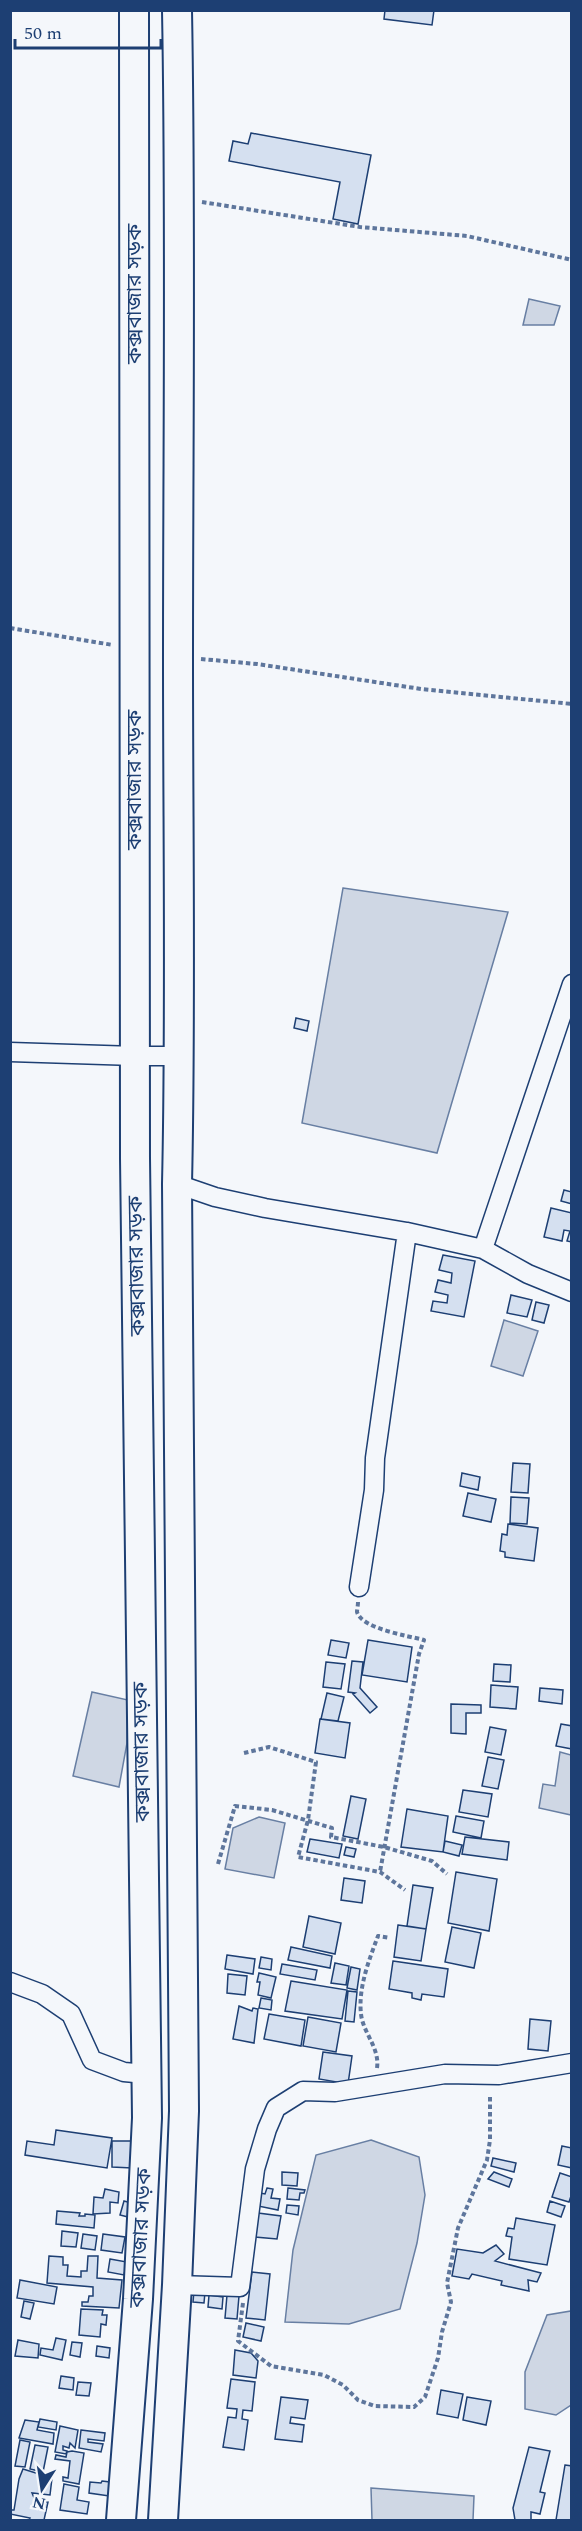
<svg xmlns="http://www.w3.org/2000/svg" width="582" height="2531" font-family="Spectral,'Noto Sans Bengali',serif">
	<style>
		.water { fill: #cfd7e4; stroke: #687fa3; stroke-width: 1.5 }
		.building { fill: #d5e0f0; stroke: #1d3f73; stroke-width: 1.5 }
		.lines { fill: none; stroke-linecap: round; stroke-linejoin: round }
		.minor-casing { stroke: #1d3f73; stroke-width: 21 }
		.trunk-casing { stroke: #1d3f73; stroke-width: 32 }
		.path { stroke: #5e769c; stroke-width: 4; stroke-dasharray: 4.5 3; stroke-linecap: butt }
		.minor { stroke: #f4f7fb; stroke-width: 18 }
		.trunk { stroke: #f4f7fb; stroke-width: 28 }
		.labels { text-anchor: middle; dominant-baseline: central; stroke-width: 4.5; stroke-linejoin: round; paint-order: stroke }
		.street-label { font-size: 21px; fill: #1d3f73; stroke: #f4f7fb }
	</style>
	<rect width="100%" height="100%" fill="#f4f7fb"/>
	<path class="water" d="M529 299 560 306 554 325H523Z
		M343 888 508 912 437 1153 302 1123Z
		M504 1320 538 1331 523 1376 491 1366Z
		M92 1692 128 1700 127 1743 119 1787 73 1776Z
		M560 1752 571 1755V1815L539 1808 543 1784 555 1786Z
		M259 1817 285 1823 274 1878 225 1869 233 1828Z
		M371 2140 419 2157 425 2195 417 2243 400 2309 349 2324 285 2322 293 2250 316 2155Z
		M571 2311V2405L556 2415 525 2409V2372L547 2315Z
		M371 2488 474 2496 473 2520H372Z"/>
	<path class="building" d="M385 10H434L432 25 384 19Z
		M251 133 371 155 358 224 333 219 340 182 229 161 233 141 248 144Z
		M296 1018 309 1021 307 1031 294 1028Z
		M564 1190 572 1192V1204L561 1201Z
		M551 1208 572 1213V1242L567 1241 570 1231 564 1230 562 1241 544 1237Z
		M443 1255 475 1261 464 1317 431 1311 433 1301 447 1303 448 1295 435 1292 438 1280 451 1283 452 1273 439 1270Z
		M511 1295 532 1300 527 1317 507 1313Z
		M536 1302 549 1305 544 1323 532 1320Z
		M513 1463 530 1464 528 1493 511 1492Z
		M462 1473 480 1477 478 1490 460 1486Z
		M468 1493 496 1499 491 1522 463 1516Z
		M511 1497 529 1498 527 1524 510 1523Z
		M508 1524 538 1528 534 1561 505 1557V1552L500 1551 502 1534 507 1535Z
		M331 1640 349 1643 346 1658 328 1655Z
		M368 1640 412 1647 407 1682 362 1675Z
		M352 1661 363 1662 360 1688 377 1707 370 1713 353 1694 355 1693 348 1692Z
		M326 1662 345 1664 341 1689 323 1687Z
		M494 1664 511 1665 510 1682 493 1681Z
		M491 1685 518 1687 516 1709 490 1707Z
		M540 1688 563 1690 562 1704 539 1701Z
		M327 1693 344 1697 338 1721 321 1719Z
		M451 1704 481 1705V1713H466V1734L451 1733Z
		M320 1719 350 1723 345 1758 315 1753Z
		M561 1724 572 1726V1749L556 1746Z
		M490 1727 506 1730 501 1755 485 1752Z
		M488 1757 504 1760 498 1789 482 1786Z
		M463 1790 492 1794 488 1817 459 1812Z
		M351 1796 366 1799 358 1839 343 1836Z
		M407 1809 448 1816 443 1852 401 1847Z
		M456 1816 484 1821 481 1838 453 1832Z
		M465 1837 509 1842 507 1860 462 1854Z
		M310 1839 342 1844 339 1858 307 1852Z
		M445 1841 462 1845 459 1856 443 1852Z
		M346 1847 356 1849 354 1857 344 1855Z
		M456 1872 497 1879 489 1931 448 1923Z
		M344 1878 365 1881 362 1903 341 1900Z
		M413 1885 433 1888 426 1929 407 1926Z
		M309 1916 341 1923 335 1954 303 1947Z
		M398 1925 426 1929 421 1961 394 1957Z
		M452 1927 481 1933 474 1968 445 1962Z
		M291 1947 332 1956 330 1968 288 1960Z
		M227 1955 255 1959 253 1974 225 1969Z
		M261 1957 272 1959 271 1970 259 1968Z
		M393 1961 448 1969 444 1997 422 1994 421 2000 412 1998V1993L389 1989Z
		M335 1963 349 1966 346 1985 331 1983Z
		M282 1964 317 1970 315 1980 280 1974Z
		M351 1967 360 1969 357 1990 347 1988Z
		M259 1973 276 1977 271 1998 258 1995 260 1982H257Z
		M228 1974 247 1976 245 1995 227 1993Z
		M291 1981 347 1990 342 2019 285 2011Z
		M348 1991 357 1992 354 2022 345 2021Z
		M261 1998 272 2000 271 2010 259 2008Z
		M239 2006 252 2011 253 2008 258 2009 254 2043 233 2039Z
		M269 2014 305 2020 301 2046 264 2039Z
		M308 2017 341 2023 336 2052 303 2046Z
		M530 2019 551 2021 548 2051 528 2049Z
		M323 2052 352 2056 348 2084 319 2079Z
		M56 2130 112 2138 107 2168 25 2155 27 2141 54 2145Z
		M112 2141H132V2168L112 2167Z
		M562 2146 572 2148V2168L558 2165Z
		M493 2158 516 2163 514 2172 491 2166Z
		M282 2172 298 2173 297 2186 282 2185Z
		M494 2172 512 2179 509 2187 488 2179Z
		M560 2173 572 2177V2193L569 2202 552 2197Z
		M267 2188 273 2189 271 2198 280 2199 278 2210 258 2206 260 2193 265 2194Z
		M288 2188 305 2190 304 2193H300L299 2200 287 2199Z
		M105 2189 119 2192 118 2203 110 2202V2213L93 2214 94 2197 103 2198Z
		M124 2201 135 2204 132 2218 120 2215Z
		M550 2201 565 2206 561 2217 547 2212Z
		M287 2205 299 2206 298 2215 286 2213Z
		M57 2211 80 2213 79 2216H85V2214L95 2215 94 2228 56 2224Z
		M258 2213 281 2216 277 2239 255 2237Z
		M516 2218 555 2225 547 2265 509 2259 512 2237 506 2236 508 2228 514 2229Z
		M62 2231 78 2233 76 2247 61 2246Z
		M83 2234 97 2236 95 2250 81 2248Z
		M103 2234 125 2237 122 2253 101 2250Z
		M496 2245 504 2254 495 2261 541 2273 537 2282 528 2280 529 2291 501 2285 502 2281 472 2274 469 2279 452 2276 457 2249 483 2253Z
		M49 2256 63 2257V2265H68L67 2276 81 2277V2271H87L88 2256H98L97 2278 122 2280 119 2308 82 2306V2302H88L89 2296H93V2287L47 2283Z
		M110 2259 127 2262 124 2275 108 2272Z
		M252 2272 270 2274 265 2320 246 2318Z
		M20 2280 57 2287 54 2304 17 2298Z
		M194 2291 205 2292 204 2303 193 2302Z
		M209 2295 223 2297 222 2309 208 2307Z
		M227 2295 239 2296 237 2319 225 2318Z
		M24 2301 34 2303 30 2319 21 2317Z
		M81 2309 103 2310 102 2315H107L106 2325 101 2324 100 2337 79 2335Z
		M246 2323 264 2327 261 2341 243 2337Z
		M56 2338 66 2340 62 2360 40 2355 41 2348 53 2350Z
		M18 2340 39 2344 38 2358 15 2356Z
		M72 2342 82 2343 80 2357 70 2355Z
		M97 2346 110 2348 109 2358 96 2356Z
		M235 2350 251 2353 258 2361 256 2378 233 2375Z
		M61 2376 74 2378 73 2390 59 2388Z
		M231 2379 255 2382 252 2411 243 2410 242 2419 248 2420 244 2450 223 2447 228 2417 236 2418 237 2409 227 2408Z
		M78 2382 91 2383 89 2396 76 2395Z
		M441 2390 463 2394 458 2418 437 2414Z
		M281 2397 308 2400 305 2419 291 2417 290 2423 304 2425 302 2442 275 2439Z
		M467 2397 491 2401 486 2425 463 2420Z
		M40 2419 57 2422 56 2430 38 2427Z
		M25 2420 39 2422 37 2430 54 2433 53 2444 19 2438Z
		M60 2426 78 2430 75 2448 70 2443 69 2448 63 2446V2450L67 2451 66 2454 55 2452Z
		M81 2430 105 2433 104 2441 88 2439V2442L103 2444 101 2452 79 2448Z
		M20 2440 30 2442 25 2467 15 2466Z
		M35 2445 48 2447 43 2472 30 2469Z
		M529 2447 550 2451 540 2492 545 2493 540 2514 531 2512V2520H515L513 2508Z
		M72 2451 84 2453 79 2484 63 2481V2477L68 2478 70 2461 55 2459 56 2455 66 2457 67 2452Z
		M565 2465 572 2466V2520H556Z
		M23 2469 52 2478 50 2495 32 2493 35 2500 48 2502 44 2520H29L30 2518 10 2514V2510H14L19 2479Z
		M102 2481 118 2483 116 2497 89 2493 90 2482 101 2483Z
		M64 2484 79 2487 77 2500 89 2502 87 2514 60 2510Z"/>
	<g class="lines">
		<defs>
			<path id="minor" d="M10 1052 135 1056H180
				M177 1184 215 1197 265 1208 407 1232 483 1249 528 1274 572 1292
				M483 1249 572 984
				M359 1587 374 1490 375 1458 407 1232
				M10 1982 42 1994 71 2014 92 2060 124 2072 146 2074
				M177 2285 240 2287 255 2169 267 2129 276 2108 303 2091 335 2092 445 2074 499 2075 572 2063"/>
			<path id="trunk" d="M121 2520 138 2299 147 2118 135 1158 134 10
				M163 2520 177 2285 184 2111 177 1184C181 1009 178 834 178 659 178 443 181 227 177 10"/>
		</defs>
		<use href="#minor" class="minor-casing"/>
		<use href="#trunk" class="trunk-casing"/>
		<path class="path" d="M202 202 360 227 467 236 572 260
			M10 628 113 645
			M201 659 257 664 421 689 572 704
			M358 1602C358 1606 357 1609 357 1612 362 1629 409 1636 424 1640L419 1654 380 1872
			M244 1753 269 1747 316 1762 308 1820 298 1857 380 1872 405 1890
			M218 1864 235 1806 272 1810 332 1828 331 1837 384 1847 432 1861 447 1874
			M377 2068C380 2048 363 2033 361 2014 358 1988 369 1960 378 1936L390 1938
			M243 2303 238 2341 271 2366 324 2375 343 2385 358 2400 375 2406 414 2407 425 2397 438 2358 442 2332 451 2302 447 2283 458 2228 487 2160 490 2140V2095"/>
		<use href="#minor" class="minor"/>
		<use href="#trunk" class="trunk"/>
	</g>
	<g class="labels">
		<g class="street-label">
			<text transform="translate(135 294) rotate(-90)">কক্সবাজার সড়ক</text>
			<text transform="translate(135 780) rotate(-90)">কক্সবাজার সড়ক</text>
			<text transform="translate(137 1266) rotate(-91)">কক্সবাজার সড়ক</text>
			<text transform="translate(142 1752) rotate(-91)">কক্সবাজার সড়ক</text>
			<text transform="translate(141 2238) rotate(-87)">কক্সবাজার সড়ক</text>
		</g>
	</g>
	<rect width="582" height="2531" fill="none" stroke="#1d3f73" stroke-width="24"/>
	<g transform="translate(42 2489) rotate(192)" stroke="#f4f7fb" stroke-width="4.5" paint-order="stroke">
	<path d="M0-4.5L10 22L0 15L-10 22Z" fill="#1d3f73"/>
	<text y="-9" font-size="16" font-weight="bold" text-anchor="middle" fill="#1d3f73">N</text>
	</g>
	<path d="M15 39v9h146v-9" fill="none" stroke="#1d3f73" stroke-width="3"/>
	<text x="24" y="39" font-size="18" fill="#1d3f73" stroke="#f4f7fb" stroke-width="4.5" paint-order="stroke">50 m</text>
</svg>
